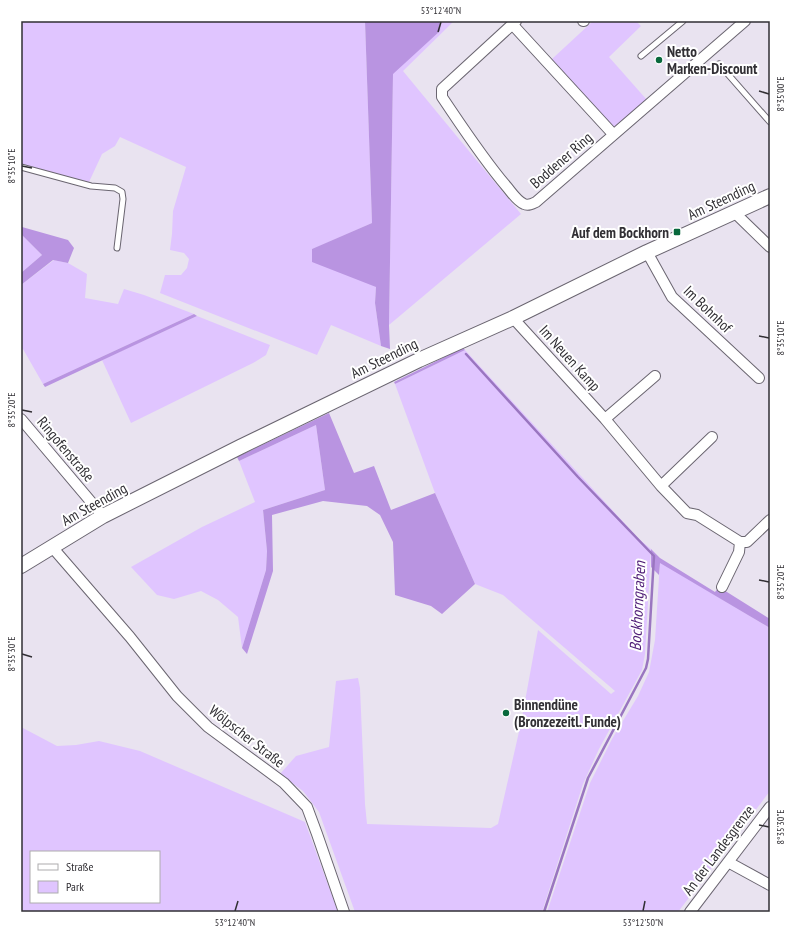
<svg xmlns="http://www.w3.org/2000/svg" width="791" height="933" font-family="'PT Sans Narrow',sans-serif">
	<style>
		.green { fill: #e0c5ff; fill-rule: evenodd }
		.forest { fill: #b994e1 }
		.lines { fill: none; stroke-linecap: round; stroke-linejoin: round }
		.stream { stroke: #9a76c0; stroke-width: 2.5 }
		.lane-casing { stroke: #6a6570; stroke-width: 7 }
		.street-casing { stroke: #6a6570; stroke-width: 12 }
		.secondary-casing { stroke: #6a6570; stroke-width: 16 }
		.lane { stroke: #fff; stroke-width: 5 }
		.street { stroke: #fff; stroke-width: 10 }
		.secondary { stroke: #fff; stroke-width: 14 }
		.ticks { fill: none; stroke: #312f34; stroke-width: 1.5 }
		.poi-dot { fill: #08683c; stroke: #fff; stroke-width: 1.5 }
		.labels { text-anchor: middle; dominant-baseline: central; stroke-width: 4; stroke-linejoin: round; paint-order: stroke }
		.poi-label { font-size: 15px; font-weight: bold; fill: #312f34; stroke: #fff; text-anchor: start }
		.street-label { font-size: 15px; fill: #312f34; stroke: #fff }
		.water-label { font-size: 16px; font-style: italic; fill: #4f1d77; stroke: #fff }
		.neatline { fill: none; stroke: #312f34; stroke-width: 1.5 }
		.ticks-label { font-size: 10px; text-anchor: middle; fill: #312f34 }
	</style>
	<rect width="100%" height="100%" fill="#e9e3f0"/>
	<path class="green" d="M21 21H365L372 223 313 249 376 287 375 303 381 346 331 325 317 355 160 293 165 275H181L187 268 189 259 184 253 170 250 172 234 173 211 186 167 120 137 115 146 102 154 89 182 21 164Z
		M441 21H454L403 71 521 214 389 325 393 73 440 31Z
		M591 21H636L641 26 609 57 647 100 614 128 552 59 592 22Z
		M21 234 42 255 21 273Z
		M54 260 68 263 87 274 85 298 118 304 124 289 144 295 194 314 43 384 23 349H21V285Z
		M197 316 270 345 266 355 253 363 131 423 102 360Z
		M465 350 639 539 651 549 645 654 642 670 599 749 583 784 542 912H355L319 812 303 791 280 774 296 756 329 747 336 681 358 678 360 688 365 804 367 824 491 828 498 824 521 723 538 630 611 694 615 691 503 595 475 584 435 493 395 384Z
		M316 425 325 490 263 510 267 551 266 570 242 648 238 617 218 600 201 591 174 599 157 595 131 567 202 527 255 502 239 461Z
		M660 562 770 628V791L678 912H547L590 783 612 739 638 696 649 672 655 640Z
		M21 727 57 746 76 745 99 741 140 751 305 822 338 912H21ZM31 852H159V902H31Z"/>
	<path class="forest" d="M365 21H441L440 31 393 74 389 325 390 349 381 346 375 303 376 287 312 262V249L372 223Z
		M21 226 22 227 68 240 74 248 68 263 53 260 21 285V273L42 255 21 234Z
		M194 314 197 316 45 387 43 384Z
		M463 348 465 350 395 384 394 382Z
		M329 413 354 473 374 466 391 510 435 493 475 584 442 614 431 606 395 595 393 542 380 515 367 506 323 501 272 515 273 571 247 654 242 648 266 570 267 551 263 510 325 490 316 425 239 461 237 457Z
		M651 549 660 558 715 592 719 587 770 619V628L660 563 659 575 651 567Z"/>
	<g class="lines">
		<path class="stream" d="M466 354 578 477 654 556 648 659 646 668 588 778 544 912"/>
		<defs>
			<path id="lane" d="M641 56 683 21
				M719 64 770 122
				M21 167 91 186 115 188 122 192 123 199 117 248"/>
			<path id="street" d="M516 21 442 89V97C463 128 483 159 507 187 512 193 517 201 524 204 528 206 532 204 536 202L745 21
				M583 21H584
				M512 24 613 134
				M735 213 770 247
				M647 252 672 297 759 378
				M513 318 605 419 661 486 687 513 697 515 740 542
				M21 419 103 516
				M605 419 655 376
				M661 486 712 437
				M52 547 130 637 177 696 208 727 284 783 307 807 317 834 344 912
				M722 587 739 552 740 542H747L770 520
				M728 862 770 885
				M690 912 770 807"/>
			<path id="secondary" d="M21 566 103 516 240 447 419 360 513 318 647 252 770 196"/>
		</defs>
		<use href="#lane" class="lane-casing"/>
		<use href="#street" class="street-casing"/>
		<use href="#secondary" class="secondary-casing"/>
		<use href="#lane" class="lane"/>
		<use href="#street" class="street"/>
		<use href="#secondary" class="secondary"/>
	</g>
	<path class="ticks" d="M438 32 441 22M759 91 769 94M22 166 32 168M759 336 769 338M22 410 32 412M759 580 769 582M22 654 32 657M759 825 769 827M235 911 238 901M643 911 645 901"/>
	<g class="poi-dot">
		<circle cx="659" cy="60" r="4"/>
		<rect x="673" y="228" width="8" height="8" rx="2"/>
		<circle cx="506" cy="713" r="4"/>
	</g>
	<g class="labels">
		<g class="poi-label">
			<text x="667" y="51">Netto<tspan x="667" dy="17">Marken-Discount</tspan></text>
			<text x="669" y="232" text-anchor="end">Auf dem Bockhorn</text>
			<text x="514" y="704">Binnendüne<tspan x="514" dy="17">(Bronzezeitl. Funde)</tspan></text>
		</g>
		<g class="street-label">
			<text transform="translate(561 160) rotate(-41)">Boddener Ring</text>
			<text transform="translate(721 200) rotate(-25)">Am Steending</text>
			<text transform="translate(708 309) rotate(44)">Im Bohnhof</text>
			<text transform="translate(384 358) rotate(-26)">Am Steending</text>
			<text transform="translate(570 358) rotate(48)">Im Neuen Kamp</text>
			<text transform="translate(66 449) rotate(50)">Ringofenstraße</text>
			<text transform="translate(94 504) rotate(-29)">Am Steending</text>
			<text transform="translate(247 736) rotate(38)">Wölpscher Straße</text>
			<text transform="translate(718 850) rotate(-53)">An der Landesgrenze</text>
		</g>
		<g class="water-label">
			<text transform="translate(637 606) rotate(-87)">Bockhorngraben</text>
		</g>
	</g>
	<rect width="791" height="933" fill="none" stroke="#ffffff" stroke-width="44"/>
	<rect x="30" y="851" width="130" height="52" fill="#ffffff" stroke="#adacae"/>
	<rect x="38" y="864" width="20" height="6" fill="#ffffff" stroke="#adacae"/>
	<text x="66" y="871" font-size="12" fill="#312f34">Straße</text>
	<rect x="38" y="881" width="20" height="12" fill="#e0c5ff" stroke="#adacae"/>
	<text x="66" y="891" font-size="12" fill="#312f34">Park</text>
	<rect x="22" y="22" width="747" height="889" class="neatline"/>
	<g class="ticks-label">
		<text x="441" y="14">53°12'40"N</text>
		<text transform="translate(780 94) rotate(-90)" y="4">8°35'00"E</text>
		<text transform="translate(11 166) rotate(-90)" y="4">8°35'10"E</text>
		<text transform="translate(780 338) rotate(-90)" y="4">8°35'10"E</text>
		<text transform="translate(11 410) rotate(-90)" y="4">8°35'20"E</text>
		<text transform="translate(780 582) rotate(-90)" y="4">8°35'20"E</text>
		<text transform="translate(11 654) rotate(-90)" y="4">8°35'30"E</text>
		<text transform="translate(780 827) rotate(-90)" y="4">8°35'30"E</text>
		<text x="235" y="926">53°12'40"N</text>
		<text x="643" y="926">53°12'50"N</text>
	</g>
</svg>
